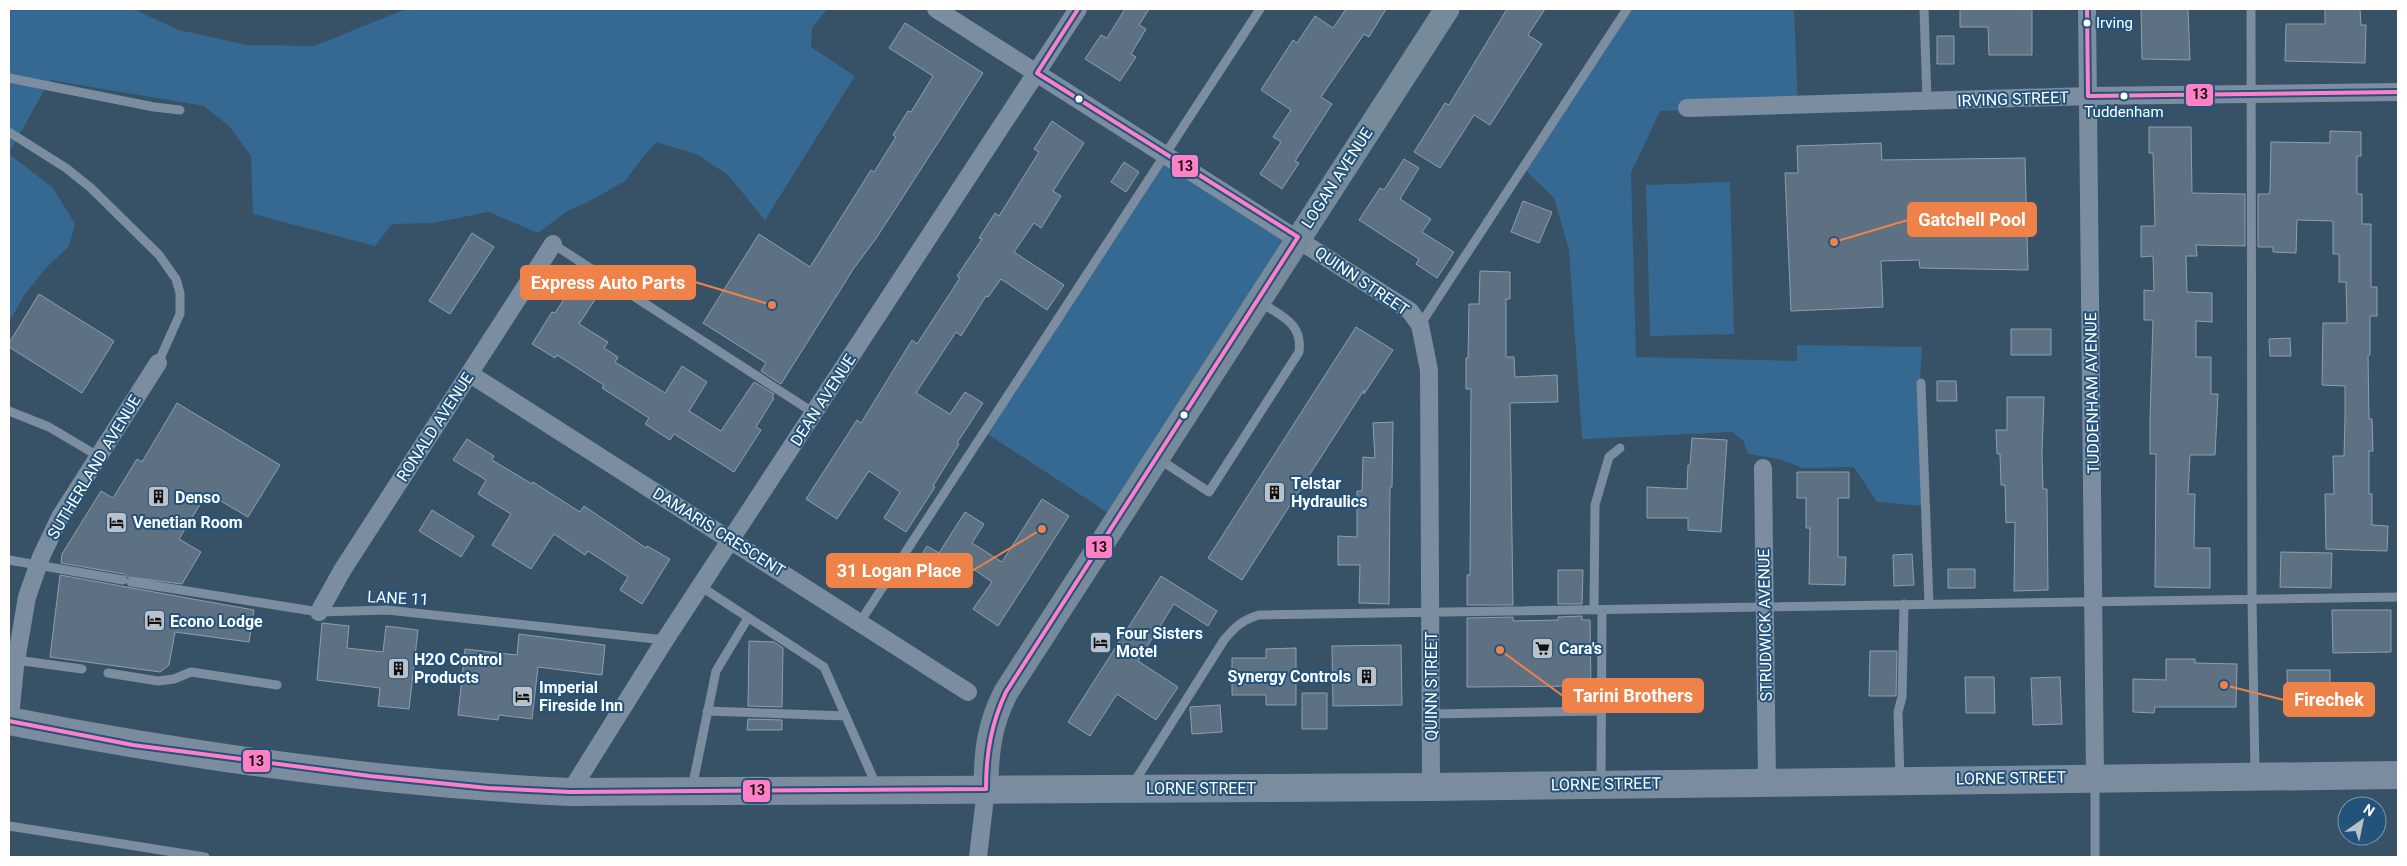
<svg xmlns="http://www.w3.org/2000/svg" width="2407" height="866" font-family="Roboto,sans-serif">
	<style>
		.green { fill: #366991 }
		.building { fill: #5e7182; stroke: #8e9fad }
		.lines { fill: none; stroke-linecap: round; stroke-linejoin: round }
		.lane { stroke: #7b8d9e; stroke-width: 9 }
		.street { stroke: #7b8d9e; stroke-width: 18 }
		.secondary { stroke: #778a9a; stroke-width: 25 }
		.primary { stroke: #7a8c9d; stroke-width: 28 }
		.bus-1-casing { stroke: #23537b; stroke-width: 8 }
		.bus-1 { stroke: #ff80c5; stroke-width: 4 }
		.bus-dot { fill: #fff; stroke: #23537b; stroke-width: 2 }
		.labels { text-anchor: middle; dominant-baseline: central; stroke-width: 4; stroke-linejoin: round; paint-order: stroke }
		.bus-label { font-size: 15px; fill: #fff; stroke: #23537b; text-anchor: start }
		.street-label { font-size: 16px; fill: #fff; stroke: #23537b }
		.poi-label { font-size: 16px; font-weight: bold; fill: #fff; stroke: #23537b; text-anchor: start }
		.leader { fill: none; stroke: #ee8249; stroke-width: 2 }
		.callout-dot { fill: #ee8249; stroke: #23537b; stroke-width: 2 }
		.callout { fill: #ee8249; stroke: #ee8249; stroke-width: 2 }
		.callout-label { font-size: 18px; text-anchor: middle; font-weight: bold; fill: #fff }
		.line-badge { stroke: #23537b; stroke-width: 2 }
		.pale-badge-label { font-size: 14px; text-anchor: middle; font-weight: bold; fill: #111 }
	</style>
	<rect width="100%" height="100%" fill="#375167"/>
	<path class="green" d="M9 9H133L179 30 246 45 314 46 406 9H827L812 28 811 47 855 76 765 220 728 175 698 155 657 142 646 153 625 181 588 202 567 211 538 233 489 212 433 223 392 224 375 246 253 214 251 156 230 127 204 106 50 80 9 153Z
		M1629 9H1794L1798 107 1660 111 1631 173 1636 357 1797 361V345L1922 347 1920 381 1924 506 1877 502 1854 467 1803 468 1779 459 1748 454 1743 440 1732 432 1582 439 1569 250 1554 198 1524 169Z
		M9 154 53 188 75 224 69 246 45 269 25 294 9 322Z
		M1168 154 1297 235 1116 518 986 433Z
		M1730 182 1734 334 1650 336 1646 185Z"/>
	<path class="building" d="M1125 9H1149L1139 25 1146 29 1131 54 1136 57 1120 81 1085 59 1101 35 1107 38Z
		M1346 9H1386L1369 37 1364 34 1321 97 1332 104 1295 161 1299 163 1282 189 1260 174 1281 142 1273 137 1291 110 1261 90 1293 40 1297 43 1315 16 1333 28Z
		M1507 9H1545L1528 35 1542 44 1490 125 1474 115 1440 168 1414 152 1445 103 1449 105Z
		M1960 9H2032V55H1989L1988 27H1960Z
		M2141 9H2188L2190 60 2142 59Z
		M2325 9H2360L2361 25H2366L2365 63 2285 61 2286 24H2325Z
		M905 23 983 73 877 237 854 268 781 384 761 371 766 363 703 323 759 234 810 267 871 170 874 172 896 137 893 135 908 111 911 112 933 76 889 48Z
		M1937 36H1954V64H1937Z
		M1052 121 1084 143 1053 191 1061 196 1041 228 1034 223 1014 252 1064 285 1047 310 1001 279 988 297 986 296 961 336 956 332 916 393 950 414 965 392 983 403 957 443 959 444 933 486 935 487 906 532 884 518 900 492 869 471 837 519 806 499 857 420 861 423 912 340 917 344 960 278 957 276 982 239 979 238 995 213 999 216 1039 152 1034 149Z
		M2149 127H2191L2192 193 2245 194V246L2196 245 2197 256H2186L2187 292 2212 293V322L2196 321V357H2211V394H2218L2215 455H2190L2188 494H2195L2194 548H2210V588L2155 587 2156 454H2150V419L2153 320H2144V290L2154 291 2153 256 2141 257V226H2155L2153 153H2149Z
		M2330 131 2361 132V156H2357V194H2362V224H2371V287H2377V316H2370V355H2368L2369 419H2372L2373 451H2369V494H2372V525L2388 526 2387 551 2326 549 2325 494H2334L2333 456H2344L2345 419V386L2322 385 2323 323H2347L2346 282H2339V254H2333V221L2297 220 2296 253 2273 252V247H2258V194H2269L2270 190 2271 142 2330 143Z
		M1881 143 1882 160 2025 158 2028 270 1920 268 1919 260 1881 261 1883 307 1791 311 1785 173H1798L1797 146Z
		M1404 159 1419 168 1400 199 1431 219 1422 232 1454 252 1437 278 1416 264 1419 259 1359 220 1380 188 1384 190Z
		M1124 162 1139 172 1126 192 1111 182Z
		M1523 201 1552 212 1539 243 1511 232Z
		M472 233 494 247 450 314 429 301Z
		M1480 271 1510 272V299H1506V357H1514L1515 377 1557 375 1558 402 1510 403 1513 605H1467V575H1470L1471 389H1466V358H1468L1469 304H1479Z
		M578 278 600 292 579 324 608 342 604 348 618 357 615 362 665 393 682 366 707 382 689 411 721 431 754 382 774 394 772 397 774 398 756 427 761 430 734 472 674 434 670 440 645 424 649 418 602 388 604 385 557 355 555 358 532 344 552 312 555 313Z
		M39 294 114 341 82 393 9 347V343Z
		M1356 327 1393 350 1364 394V390L1242 580 1208 558Z
		M2011 329H2051V355H2011Z
		M2290 338 2291 356H2270L2269 339Z
		M1937 381H1956L1957 401H1937Z
		M2007 397H2044L2042 453 2043 489H2047L2048 590 2014 591 2015 522 2006 523 2005 485H2001L2000 454H1997L1996 430H2007Z
		M177 403 280 465 248 517 207 493 179 539 201 552 182 584 128 577 124 574 61 563 62 554 101 491 113 498 137 459 142 462Z
		M1393 422 1392 487H1390L1389 604 1359 603 1360 565H1338V536L1357 537V491H1362L1363 457 1375 458 1373 423Z
		M1692 438 1727 440 1721 532 1688 530V518H1647V487L1687 489 1688 465H1690Z
		M467 439 494 456 492 460 532 484 533 482 580 512 584 506 646 548 647 546 670 559 642 604 620 590 628 577 588 551 585 555 554 534 531 569 492 545 511 514 478 494 486 480 453 460Z
		M1797 472H1849V498H1838V557H1846L1845 585 1809 584 1810 528H1806V498H1797Z
		M1042 499 1069 516 998 626 973 609 992 582 956 557 939 585 913 569 927 546 939 553 965 512 984 524 972 543 1002 562Z
		M432 510 474 536 461 557 419 531Z
		M2281 552 2332 553 2331 588 2280 587Z
		M1912 554 1914 585 1894 586 1893 555Z
		M1948 569H1975V588H1948Z
		M1558 570H1583L1582 604H1558Z
		M60 575 254 610 249 642 175 632 169 665 160 672 50 657Z
		M1161 576 1217 611 1208 626 1174 604 1138 661 1178 687 1156 720 1117 694 1090 736 1068 722Z
		M2332 610H2391V652L2333 653Z
		M1582 616V620H1590L1591 686 1467 687V618L1513 617V621L1558 620V617Z
		M322 623 349 626 347 648 383 652 386 626 418 630 409 709 378 706 380 688 317 680Z
		M519 634 605 645 602 675 538 667 532 719 499 715 498 720 458 715 465 649 517 655Z
		M749 641 774 642 783 648 782 707 748 706Z
		M1401 645 1402 705 1333 706 1332 646Z
		M1296 648V705H1266V695H1232V658H1266V649Z
		M1870 651H1897L1896 696H1869Z
		M2166 659H2195V663L2237 664 2236 707H2155L2154 713 2133 712V679L2166 680Z
		M2287 670H2330V706H2288Z
		M1965 677H1994L1995 713H1966Z
		M2060 677 2062 724 2033 725 2031 678Z
		M1302 693H1327V729H1302Z
		M1220 705 1222 732 1192 734 1190 707Z
		M748 719 782 720V730H747Z"/>
	<g class="lines">
		<path class="lane" d="M1924 9 1927 101
			M2251 9 2252 599 2255 773
			M9 78 154 107 180 110
			M9 132 66 168 91 188 159 255 176 279 180 293V314L158 363
			M553 244 814 413
			M1420 325 1627 9
			M1921 383 1929 604
			M9 411 49 427 98 456
			M1159 459 1209 492 1299 352C1303 323 1281 316 1260 302
			M9 560 123 580
			M131 582 319 612 387 610 665 640
			M700 586 824 667 877 787
			M1594 610 1595 505 1609 457 1620 448
			M860 622 1260 9
			M16 660 82 669
			M108 673 158 681 174 679 191 672 277 685
			M707 711 846 716
			M1431 714 1601 711
			M1900 779 1898 712 1902 697 1904 604
			M1601 781 1602 610
			M1133 784 1224 640C1235 627 1242 620 1259 615L2398 597
			M692 788 716 671 748 618
			M9 826 205 857
			M2095 857V783"/>
		<path class="street" d="M936 9 1410 311 1420 325 1429 370 1431 787
			M2087 9 2095 777
			M1687 108 2088 96 2398 92
			M470 374 968 692
			M1763 468 1767 781
			M319 612 343 569 553 244
			M9 726 15 667 27 597 41 557 60 517 158 363
			M570 792 665 640 1078 9
			M978 857 986 789"/>
		<path class="secondary" d="M986 789C986 753 989 725 1006 692L1447 9"/>
		<path class="primary" d="M9 721C194 757 381 783 570 792L1431 787 2398 775"/>
		<defs>
			<path id="bus-1" d="M2087 9 2088 96 2398 92
				M9 721 133 745 370 776 488 788 570 792 986 789C986 754 991 724 1006 692L1298 237 1037 73 1078 9"/>
		</defs>
		<use href="#bus-1" class="bus-1-casing"/>
		<use href="#bus-1" class="bus-1"/>
	</g>
	<defs>
		<symbol id="building-square" viewBox="-11 -11 22 22"><rect x="-9" y="-9" width="18" height="18" rx="4" fill="#b9c2ca" stroke="#23537b"/><path d="M-4-6H4V6H1V3H-1V6H-4ZM-2.5-4.3h1.7v1.8h-1.7ZM.8-4.3h1.7v1.8H.8ZM-2.5-1h1.7V.8h-1.7ZM.8-1h1.7V.8H.8Z" fill="#111"/></symbol>
		<symbol id="hotel-square" viewBox="-11 -11 22 22"><rect x="-9" y="-9" width="18" height="18" rx="4" fill="#b9c2ca" stroke="#23537b"/><path d="M-6-4.5h1.5V1H6V5H4.5V3h-9V5H-6ZM-4 0a1.8 1.8 0 1 1 3.6 0ZM.5 0V-2.5h3Q6-2.5 6 0Z" fill="#111"/></symbol>
		<symbol id="supermarket-square" viewBox="-11 -11 22 22"><rect x="-9" y="-9" width="18" height="18" rx="4" fill="#b9c2ca" stroke="#23537b"/><path d="M-6-5.5h2.5l.6 2H6L4.5 2H-2.5L-4.4-4H-6ZM-1.5 3.2a1.3 1.3 0 1 0 .1 0ZM3 3.2a1.3 1.3 0 1 0 .1 0Z" fill="#111"/></symbol>
	</defs>
	<g fill-rule="evenodd">
		<use href="#building-square" x="1262" y="480" width="25" height="25"/>
		<use href="#building-square" x="146" y="484" width="25" height="25"/>
		<use href="#hotel-square" x="104" y="510" width="25" height="25"/>
		<use href="#hotel-square" x="142" y="608" width="25" height="25"/>
		<use href="#hotel-square" x="1088" y="630" width="25" height="25"/>
		<use href="#supermarket-square" x="1530" y="636" width="25" height="25"/>
		<use href="#building-square" x="386" y="656" width="25" height="25"/>
		<use href="#building-square" x="1354" y="664" width="25" height="25"/>
		<use href="#hotel-square" x="510" y="684" width="25" height="25"/>
	</g>
	<g class="bus-dot">
		<circle cx="2087" cy="23" r="4.5"/>
		<circle cx="2124" cy="96" r="4.5"/>
		<circle cx="1079" cy="99" r="4.5"/>
		<circle cx="1184" cy="415" r="4.5"/>
	</g>
	<g class="labels">
		<g class="bus-label">
			<text x="2096" y="23">Irving</text>
			<text x="2124" y="112" text-anchor="middle">Tuddenham</text>
		</g>
		<g class="street-label">
			<text transform="translate(2013 99) rotate(-2)">IRVING STREET</text>
			<text transform="translate(1337 178) rotate(-57)">LOGAN AVENUE</text>
			<text transform="translate(1362 281) rotate(34)">QUINN STREET</text>
			<text transform="translate(2092 393) rotate(-91)">TUDDENHAM AVENUE</text>
			<text transform="translate(823 400) rotate(-57)">DEAN AVENUE</text>
			<text transform="translate(435 427) rotate(-57)">RONALD AVENUE</text>
			<text transform="translate(94 467) rotate(-59)">SUTHERLAND AVENUE</text>
			<text transform="translate(719 532) rotate(32)">DAMARIS CRESCENT</text>
			<text transform="translate(398 598) rotate(3)">LANE 11</text>
			<text transform="translate(1765 625) rotate(-91)">STRUDWICK AVENUE</text>
			<text transform="translate(1431 686) rotate(-90)">QUINN STREET</text>
			<text transform="translate(2011 778) rotate(-1)">LORNE STREET</text>
			<text transform="translate(1606 784) rotate(-1)">LORNE STREET</text>
			<text x="1201" y="788">LORNE STREET</text>
		</g>
		<g class="poi-label">
			<text x="1291" y="483">Telstar<tspan x="1291" dy="18">Hydraulics</tspan></text>
			<text x="175" y="497">Denso</text>
			<text x="133" y="522">Venetian Room</text>
			<text x="170" y="621">Econo Lodge</text>
			<text x="1116" y="633">Four Sisters<tspan x="1116" dy="18">Motel</tspan></text>
			<text x="1559" y="648">Cara's</text>
			<text x="414" y="659">H2O Control<tspan x="414" dy="18">Products</tspan></text>
			<text x="1351" y="676" text-anchor="end">Synergy Controls</text>
			<text x="539" y="687">Imperial<tspan x="539" dy="18">Fireside Inn</tspan></text>
		</g>
	</g>
	<path class="leader" d="M1834 242L1908 220M772 305L695 282M1042 529L972 571M1500 650L1563 696M2224 685L2284 700"/>
	<g class="callout-dot">
		<circle cx="1834" cy="242" r="5"/>
		<circle cx="772" cy="305" r="5"/>
		<circle cx="1042" cy="529" r="5"/>
		<circle cx="1500" cy="650" r="5"/>
		<circle cx="2224" cy="685" r="5"/>
	</g>
	<g class="callout">
		<rect x="1908" y="203" width="128" height="33" rx="5"/>
		<rect x="521" y="266" width="174" height="33" rx="5"/>
		<rect x="827" y="554" width="145" height="33" rx="5"/>
		<rect x="1563" y="679" width="140" height="33" rx="5"/>
		<rect x="2284" y="683" width="90" height="33" rx="5"/>
	</g>
	<g class="callout-label">
		<text x="1972" y="226">Gatchell Pool</text>
		<text x="608" y="289">Express Auto Parts</text>
		<text x="899" y="577">31 Logan Place</text>
		<text x="1633" y="702">Tarini Brothers</text>
		<text x="2329" y="706">Firechek</text>
	</g>
	<g class="line-badge">
		<rect x="2185" y="83" width="29" height="24" rx="5" fill="#ff80c5"/>
		<rect x="1171" y="154" width="28" height="24" rx="5" fill="#ff80c5"/>
		<rect x="1085" y="535" width="28" height="24" rx="5" fill="#ff80c5"/>
		<rect x="242" y="749" width="29" height="24" rx="5" fill="#ff80c5"/>
		<rect x="742" y="779" width="29" height="24" rx="5" fill="#ff80c5"/>
	</g>
	<g class="pale-badge-label">
		<text x="2200" y="99">13</text>
		<text x="1185" y="171">13</text>
		<text x="1099" y="552">13</text>
		<text x="256" y="766">13</text>
		<text x="757" y="795">13</text>
	</g>
	<rect width="2407" height="866" fill="none" stroke="#ffffff" stroke-width="20"/>
	<g transform="translate(2362 821) rotate(33)"><circle r="24" fill="#23537b" stroke="#7b98b0"/>
	<path d="M0-4L9 19L0 12L-9 19Z" fill="#b9c2ca"/>
	<text y="-8" font-size="14" font-weight="bold" text-anchor="middle" fill="#ffffff">N</text>
	</g>
</svg>
